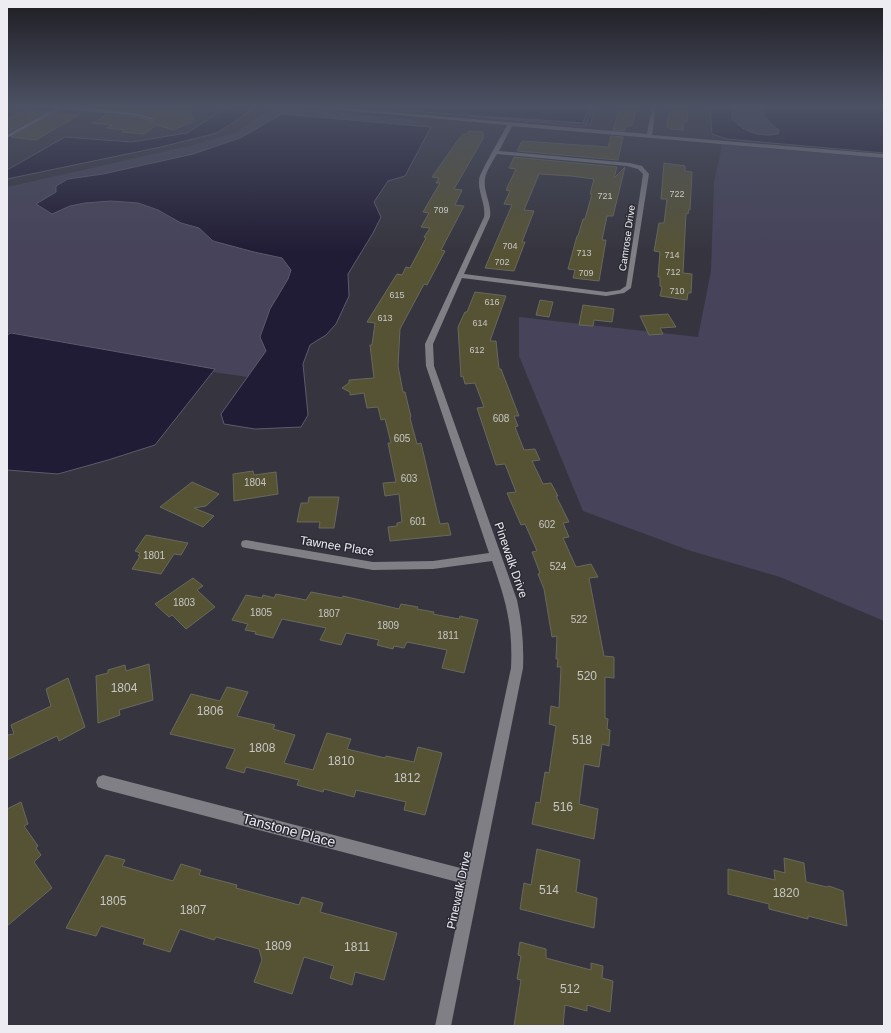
<svg xmlns="http://www.w3.org/2000/svg" width="891" height="1033" font-family="Helvetica,sans-serif">
	<style>
		.green { fill: #46435a }
		.water { fill: #201c35; stroke: #5e5a6e }
		.building { fill: #565335; stroke: #69685c }
		.lines { fill: none; stroke-linecap: round; stroke-linejoin: round }
		.minor { fill: #807f85; fill-rule: evenodd }
		.labels { text-anchor: middle; dominant-baseline: central; stroke-width: 3; stroke-linejoin: round; paint-order: stroke }
		.far-number-label { font-size: 9px; fill: #c7c6c4 }
		.far-street-label { font-size: 10px; fill: #edecf3; stroke: #2b2b34 }
		.number-label { font-size: 10px; fill: #c7c6c4 }
		.street-label { font-size: 12px; fill: #edecf3; stroke: #2b2b34 }
		.near-number-label { font-size: 12px; fill: #c7c6c4 }
		.near-street-label { font-size: 14px; fill: #edecf3; stroke: #2b2b34 }
	</style>
	<rect width="100%" height="100%" fill="#36353f"/>
	<path class="green" d="M271 107 418 120 414 127 282 115 240 138 193 154 103 174 68 179 56 192 36 204 52 214 70 206 85 203 111 201 138 203 158 210 181 223 199 228 213 241 254 252 282 258 291 270 288 279 270 309 260 337 266 351 248 377 213 372 215 369 7 332V187L189 146 238 132Z
		M732 107H766L764 115 770 123 779 130 778 134C767 136 751 135 741 128 738 126 735 122 732 119Z
		M719 144 884 158V621L780 577 691 551 583 511 519 356V317L698 337 711 271 714 182 722 146Z"/>
	<path class="water" d="M399 107H589L583 123 396 110Z
		M593 107H595L590 125 581 126 468 116 585 124H587Z
		M710 107H732V119C745 133 760 137 778 134L779 130 770 123 764 115 766 107H884V153L727 139 712 134Z
		M224 109 252 110 217 133 161 147 7 179V170L65 137 131 142 187 133Z
		M282 114 431 127 405 176 388 181 374 202 381 217 373 233 348 274 349 296 336 324 326 335 310 345 303 364 308 415 301 427 255 429 224 424 221 414 266 351 260 337 270 309 288 279 291 270 282 258 254 252 213 241 199 228 181 223 158 210 138 203 111 201 85 203 70 206 52 214 36 204 56 192V186L68 179 103 174 193 154 240 138Z
		M11 333 215 369 155 445 108 460 58 474 7 470V335Z"/>
	<path class="building" d="M119 107H187L195 121 173 130 157 125 144 134 122 132 125 130 107 128 112 125 92 123 107 115 138 117 152 121 155 120V118L146 114 116 109Z
		M620 107H637L632 126H626L625 131 613 130Z
		M669 107H686V110H688L687 122 684 121 683 130 671 129 667 127Z
		M24 110 45 112 7 133V119Z
		M56 113 79 115 36 140 11 137Z
		M469 131 483 132 482 134 484 135 482 137H484L454 189 462 190 455 205 464 206 441 250 445 251 427 285 424 284 400 329 399 347 398 366 403 392H405L411 417 410 418 417 444 421 443 440 524 448 523 451 535 390 541 388 527 397 526V523L402 522 399 494 385 496 383 483 396 482 388 443H391L385 419 381 420 378 407 367 408 364 393 350 395V392L342 388 349 383V380L374 378 370 345H372L375 323 367 322 397 274 402 275 406 267 410 268 426 238 424 237 430 228 421 227 429 213 423 212 440 183H436L439 178 432 177 458 140 463 134H467Z
		M611 136 623 137 618 160 517 151 522 141 608 147Z
		M514 157 617 167 614 178 625 167 613 216H607L602 240H606L599 281 573 278 575 270 568 269 577 236H578L583 219H585L592 194H590L594 179 571 176 539 174 524 210 534 211 522 242H525L514 271 485 268 512 205 504 204 510 191 506 190 516 169 509 168Z
		M664 163 685 166V171L692 172 690 210 689 209 688 214 686 213 683 273 692 274 691 293H688L687 300 660 296 662 287 660 286V277H658L660 252 654 251 659 223H664L667 199H661Z
		M475 292 506 296 490 341H496L499 369H501L519 416H514L518 426 515 427 524 450 535 449 540 460 532 461 543 484 551 483 558 496H556L569 522 563 523 569 537 563 538 576 567 591 564 598 577 589 578 604 656 614 657V678L605 677V718L608 719 607 729 610 730 609 746 602 744 599 767 584 764 579 804 598 809 594 839 532 824 536 802 540 803 545 772 549 773 556 726 549 724 551 706 559 708 561 667H557L558 659H556L557 636 552 637 544 589 538 574 540 573 532 552 537 551 525 524 521 525 507 493 516 492 505 464 496 465 477 408 484 407 475 383 465 384 463 376 461 377 458 327 465 312H467Z
		M540 300 553 302 549 317 536 315Z
		M583 305 614 309 612 322 594 320 593 326 579 325Z
		M668 314 676 327 660 328 663 334 649 335 640 316Z
		M253 471 254 475 276 472 278 494 234 501 233 474Z
		M192 482 219 494 206 506 194 508 214 516 203 527 160 507Z
		M309 497H339L334 528H319L320 522H297L301 503H308Z
		M146 535 188 543 181 555 174 554 161 574 132 569 140 556H138L140 553 135 551Z
		M193 578 203 586 197 590 215 607 186 629 172 615 169 617 155 604Z
		M311 592 342 598 343 596 399 609 401 604 418 607 417 609 434 612 433 614 459 619 460 616 478 620 464 673 442 668 447 650 407 642 404 648 394 646 393 649 377 645 379 640 346 633 341 645 320 640 326 628 282 619 273 638 255 634 256 632 245 630 248 624 232 620 246 595 262 598 263 595 274 598 276 594 306 600Z
		M149 664 153 700 119 710 120 715 98 723 96 676 108 673V670L125 665 126 671Z
		M68 678 85 727 59 741 57 736 7 760V735L14 734 11 725 51 706 46 689Z
		M227 687 248 692 237 716 275 725 273 729 295 735 284 763 313 770 327 733 351 739 347 749 385 758 386 756 414 762 418 747 442 753 425 815 404 810 406 802 356 790 354 797 324 789 323 792 297 785 299 780 246 767 244 773 226 768 235 749 170 734 191 694 220 701Z
		M21 802 28 824 24 826 38 846 36 848 41 855 34 862 52 888 7 926V809Z
		M537 849 580 860 576 892 597 898 594 928 520 909 524 883 531 885Z
		M106 855 125 860 122 866 173 881 181 864 201 870 199 875 237 885 236 888 299 905 302 897 323 903 320 912 397 933 384 980 355 972 352 985 330 978 334 966 304 957 292 994 254 982 262 960 259 949 216 937 214 940 180 929 170 952 143 944 145 939 101 926 96 936 66 928Z
		M784 858 804 863 806 882 827 887 829 886 843 891 847 926 808 916V919L769 909V904L728 894V869L775 880 774 870 785 873Z
		M520 942 546 949V958L591 970V963L603 966 602 978 613 981 610 1012 587 1005V1011L565 1005 563 1026H514L521 980 517 979 521 956 518 955Z"/>
	<g class="lines">
		<path class="minor" d="M52 107C73 107 138 109 154 119L152 120 138 116 61 109 7 138V135L55 108Z
			M309 107H332L647 134 652 107H656L652 135 884 154V158L512 126 499 151 630 163 642 166 649 174 631 288 624 293 606 296 462 278 433 344 434 366 517 600C522 623 524 645 523 668L451 1026H435L465 884 103 789 98 787 96 782 98 777 103 775 468 870 511 668C513 625 506 601 492 561L433 569 373 570 246 548 242 547 241 544 242 541 246 540 373 562 433 561 489 553 426 366 425 344 484 217C486 204 478 193 479 180 480 171 502 136 507 125ZM497 154 627 166 638 169 643 174 626 286 620 290 606 292 464 274 490 217C492 204 483 192 485 179 486 171 493 161 497 154Z"/>
	</g>
	<linearGradient id="sky" x2="0" y2="1"><stop stop-color="#1e1d23"/><stop offset="0.42" stop-color="#4c5163"/><stop offset="1" stop-color="#4c5163" stop-opacity="0"/></linearGradient>
	<rect width="891" height="252" fill="url(#sky)"/>
	<g class="labels">
		<g class="far-number-label">
			<text x="677" y="194">722</text>
			<text x="605" y="196">721</text>
			<text x="441" y="210">709</text>
			<text x="510" y="246">704</text>
			<text x="584" y="253">713</text>
			<text x="672" y="255">714</text>
			<text x="502" y="262">702</text>
			<text x="673" y="272">712</text>
			<text x="586" y="273">709</text>
			<text x="677" y="291">710</text>
			<text x="397" y="295">615</text>
			<text x="492" y="302">616</text>
			<text x="385" y="318">613</text>
			<text x="480" y="323">614</text>
			<text x="477" y="350">612</text>
		</g>
		<g class="far-street-label">
			<text transform="translate(627 238) rotate(-82)">Camrose Drive</text>
		</g>
		<g class="number-label">
			<text x="501" y="418">608</text>
			<text x="402" y="438">605</text>
			<text x="409" y="478">603</text>
			<text x="255" y="482">1804</text>
			<text x="418" y="521">601</text>
			<text x="547" y="524">602</text>
			<text x="154" y="555">1801</text>
			<text x="558" y="566">524</text>
			<text x="184" y="602">1803</text>
			<text x="261" y="612">1805</text>
			<text x="329" y="613">1807</text>
			<text x="579" y="619">522</text>
			<text x="388" y="625">1809</text>
			<text x="448" y="635">1811</text>
		</g>
		<g class="street-label">
			<text transform="translate(337 546) rotate(9)">Tawnee Place</text>
			<text transform="translate(511 560) rotate(71)">Pinewalk Drive</text>
			<text transform="translate(459 890) rotate(-78)">Pinewalk Drive</text>
		</g>
		<g class="near-number-label">
			<text x="587" y="676">520</text>
			<text x="124" y="688">1804</text>
			<text x="210" y="711">1806</text>
			<text x="582" y="740">518</text>
			<text x="262" y="748">1808</text>
			<text x="341" y="761">1810</text>
			<text x="407" y="778">1812</text>
			<text x="563" y="807">516</text>
			<text x="549" y="890">514</text>
			<text x="786" y="893">1820</text>
			<text x="113" y="901">1805</text>
			<text x="193" y="910">1807</text>
			<text x="278" y="946">1809</text>
			<text x="357" y="947">1811</text>
			<text x="570" y="989">512</text>
		</g>
		<g class="near-street-label">
			<text transform="translate(289 830) rotate(15)">Tanstone Place</text>
		</g>
	</g>
	<rect width="891" height="1033" fill="none" stroke="#edecf3" stroke-width="16"/>
</svg>
